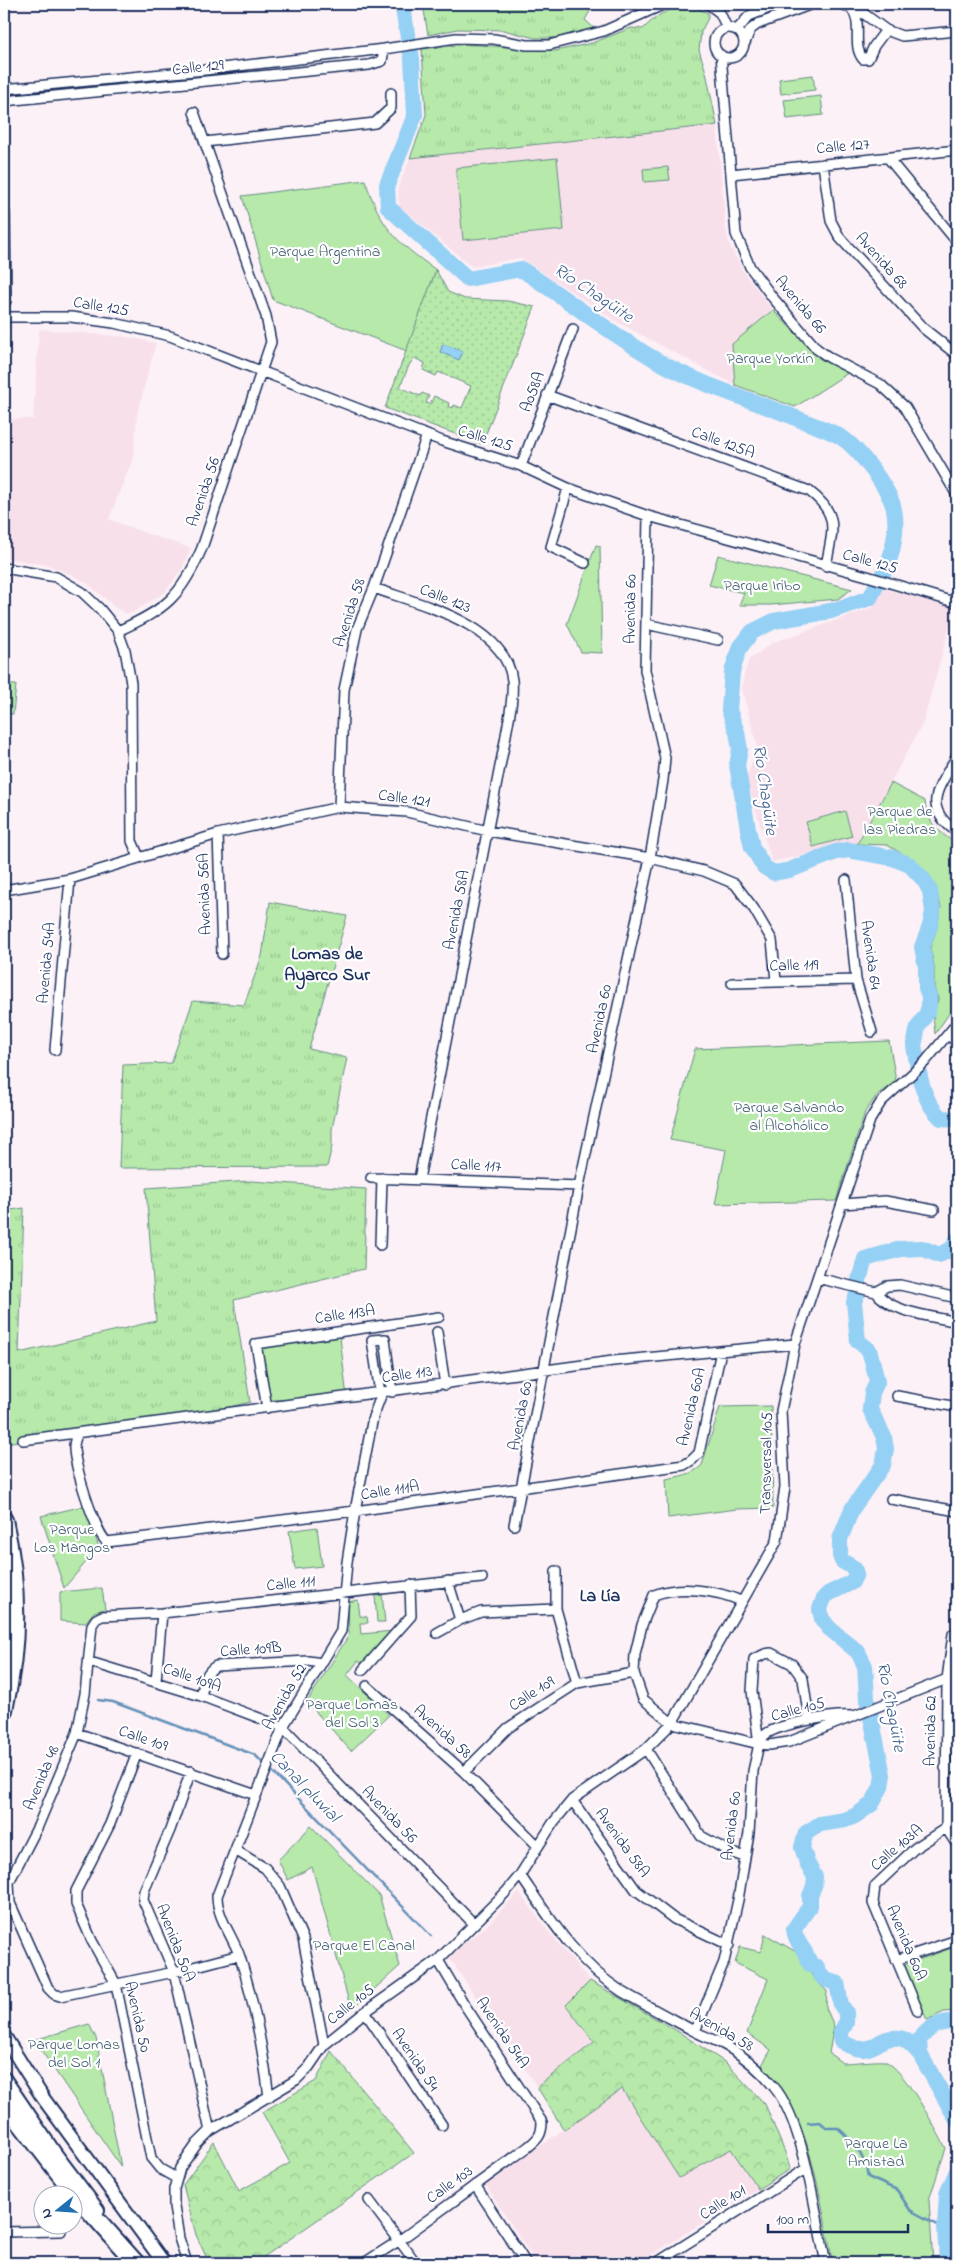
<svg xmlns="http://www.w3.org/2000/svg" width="961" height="2267" font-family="'Indie Flower',sans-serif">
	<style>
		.built { fill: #f8e0eb }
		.grass { fill: url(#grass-tufts); stroke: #688c84 }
		.forest { fill: url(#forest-crowns); stroke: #688c84 }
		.park { fill: #b6e9aa; stroke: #688c84 }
		.garden { fill: url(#garden-dots); stroke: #688c84; fill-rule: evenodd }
		.water { fill: #95d0f5; stroke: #6490b9 }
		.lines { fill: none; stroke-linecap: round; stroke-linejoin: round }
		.stream { stroke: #6490b9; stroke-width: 2.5 }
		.river { stroke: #95d0f5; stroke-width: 16 }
		.street-casing { stroke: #1b2f5e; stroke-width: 12 }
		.secondary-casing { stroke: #1b2f5e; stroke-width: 16 }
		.highway-casing { stroke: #1b2f5e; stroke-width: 20 }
		.street { stroke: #fff; stroke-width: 9 }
		.secondary { stroke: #fff; stroke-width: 12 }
		.highway { stroke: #fff; stroke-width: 16 }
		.labels { text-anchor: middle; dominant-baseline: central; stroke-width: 4.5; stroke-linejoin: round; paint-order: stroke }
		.street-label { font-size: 16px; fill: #1b2f5e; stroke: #fff }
		.park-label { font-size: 16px; fill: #425e71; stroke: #fff }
		.water-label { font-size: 18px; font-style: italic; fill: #405f8b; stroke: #fff }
		.neighbourhood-label { font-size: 18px; font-weight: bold; fill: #1b2f5e; stroke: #fff }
	</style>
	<defs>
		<pattern id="grass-tufts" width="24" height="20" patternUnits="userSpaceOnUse" patternTransform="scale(1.25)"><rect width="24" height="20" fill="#b6e9aa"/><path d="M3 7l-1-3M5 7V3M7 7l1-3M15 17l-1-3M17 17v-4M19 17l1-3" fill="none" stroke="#9cc895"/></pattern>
		<pattern id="forest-crowns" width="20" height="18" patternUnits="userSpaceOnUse" patternTransform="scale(1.25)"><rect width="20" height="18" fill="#b6e9aa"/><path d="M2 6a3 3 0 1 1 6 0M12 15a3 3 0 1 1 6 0" fill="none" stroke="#9cc895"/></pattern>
		<pattern id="garden-dots" width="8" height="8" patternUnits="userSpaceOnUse" patternTransform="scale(1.25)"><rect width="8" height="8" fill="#b6e9aa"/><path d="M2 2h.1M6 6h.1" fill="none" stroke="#9cc895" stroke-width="1.8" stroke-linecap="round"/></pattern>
	</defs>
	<rect width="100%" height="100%" fill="#fcf1f6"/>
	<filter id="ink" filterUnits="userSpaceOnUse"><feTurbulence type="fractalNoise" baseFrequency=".02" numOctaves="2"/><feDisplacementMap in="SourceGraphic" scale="10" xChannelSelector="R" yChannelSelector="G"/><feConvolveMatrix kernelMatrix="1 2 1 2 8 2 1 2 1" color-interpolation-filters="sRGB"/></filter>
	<g filter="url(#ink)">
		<path class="built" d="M717 125 726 231 730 246 743 271 773 310 732 344 735 385 619 323 520 258 472 267 399 206 398 188 410 158Z
			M39 329 128 337 156 343 137 415 134 456 109 519 145 533 191 548 182 569 165 592 132 613H125L117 609 87 583 72 575 47 565 4 558V419H33Z
			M881 588 955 607 923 723 857 844 772 862 746 780 757 744 742 690 744 675 749 659 774 642 874 607Z
			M519 1892 552 1936 590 1981 566 2005 594 2042 537 2087 448 1956 485 1927Z
			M622 2089 679 2178 731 2149 758 2189 638 2263H536L485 2184Z"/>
		<path class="grass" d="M423 4H594L585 20 594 28 556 38H535L503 30 458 29 428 35Z
			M691 6 708 13V18L701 32 699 50 706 72 717 125 410 158 426 115 422 49 467 44 555 51 592 43 631 28 643 29C660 12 668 9 691 6Z
			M270 902 347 916 309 1049 347 1058 332 1129V1146L327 1167 119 1168 123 1065 171 1063 193 1001 244 1005 262 956Z
			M251 1181 366 1189 364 1269 234 1300 250 1402 167 1422 4 1443V1211L24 1208 19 1353 156 1321 146 1188Z
			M4 1554 8 1599 4 1660Z"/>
		<path class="forest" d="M4 685H16L13 714H4Z
			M590 1981 674 2029 726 2063 765 2104 786 2155 790 2169 758 2189 731 2149 679 2178 622 2089 564 2130 537 2087 594 2042 566 2005Z
			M331 2051 414 2153 255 2263H209L196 2235 183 2185 214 2142 239 2191 290 2163 262 2112 316 2081Z"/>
		<path class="park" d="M813 75 815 90 781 94 779 79Z
			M821 96 823 115 787 119 784 100Z
			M557 158 564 230 463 240 456 168Z
			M668 167 670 180 644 182 643 169Z
			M365 180C382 229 394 240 436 270L407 351 273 300 242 196Z
			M773 310 820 359 848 373 795 407 735 385 732 344Z
			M596 545 600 546 602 653 581 652 567 624Z
			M718 555 852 589 838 599 771 605H739L744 593 709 585Z
			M891 783 925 801C927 825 940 831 957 845V1002L935 1034 933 1016 938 999 934 987V966L930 948 937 928 941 907 934 885 911 859 887 845 857 844Z
			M845 811 852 836 813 847 806 822Z
			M889 1041 896 1081 877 1095 865 1112 836 1201 715 1204 726 1150 670 1140 695 1049Z
			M340 1337 347 1398 269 1400 262 1348Z
			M771 1406 773 1508 737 1509 668 1518 666 1479C680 1476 692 1475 702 1465L720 1407Z
			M84 1506 99 1547 64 1588 41 1516Z
			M317 1527 322 1566 295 1569 289 1531Z
			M102 1588 105 1609 94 1612 85 1623 60 1621V1592Z
			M382 1595 385 1622H377L375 1596Z
			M358 1600 360 1616 367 1617 368 1623H360L361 1634 393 1631 363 1664 358 1661 347 1675 389 1715 351 1751 307 1702 349 1635 348 1602Z
			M311 1826 379 1895 400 1966 351 2010 312 1867 288 1880 278 1860Z
			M765 1934 800 1954 814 1979 827 1991 826 2008 834 2026 829 2053 842 2063C851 2063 878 2060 884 2061 904 2067 936 2130 946 2148L929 2200 933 2263H833C819 2195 812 2118 762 2065L771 2050 747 2033 768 1979 735 1963 740 1947 761 1952Z
			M957 1946V2011L944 2012 927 2020 904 1965Z
			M89 2024 96 2038 121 2167 34 2040Z"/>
		<path class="garden" d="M436 270 448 292 465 299 508 301 535 307 482 444 385 408ZM414 358 425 363 423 370 436 376 438 372 471 386 462 408 454 405 453 408 448 406 449 403 434 396 430 404 426 403 429 396 422 393 420 396 400 387 410 363H411Z"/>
		<path class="water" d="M443 344 463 351 459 360 440 352Z"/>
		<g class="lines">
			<path class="stream" d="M98 1700 113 1702 255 1755 265 1765
				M269 1768 431 1936
				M808 2123 820 2122 827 2128H838C854 2142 865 2156 868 2177L897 2190 910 2210 945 2229"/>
			<path class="river" d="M402 4 412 59 415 115 387 185 388 207 468 279 521 269C567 299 609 333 656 360 700 385 749 399 796 418 810 424 828 429 841 437 859 449 889 488 894 509 898 529 893 555 884 572
				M876 586 870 598 831 611 774 621 752 632 739 649 732 672 729 710 737 732 740 750 737 765 748 829 752 847 764 867 774 873 790 870 836 852 848 850 893 858 910 865 924 880 930 891 933 911 930 926 922 947 926 967V988L929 996V1006L927 1013 918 1027 914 1046
				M916 1055 914 1046C919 1072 921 1099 941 1118L957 1119
				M957 2022C940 2021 930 2026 919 2040L920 2054 957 2120
				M920 2054C915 2049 908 2039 899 2038 874 2035 874 2062 841 2041V2032L846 2023V2012L841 2005 837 1983C826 1981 820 1978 817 1967L810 1964C807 1950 795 1943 794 1929L810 1906V1896L814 1886 815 1877 807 1863 802 1847 806 1833 820 1824 845 1820 855 1816 872 1804 881 1787 883 1775 867 1698 865 1666 858 1652 829 1628 822 1619 820 1609 824 1598 828 1594 852 1582 856 1574 854 1568 842 1561 840 1556V1539L852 1509 883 1465 886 1449 884 1437 870 1409 872 1393 877 1382 873 1364 869 1350 858 1341 854 1302 859 1289V1280L865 1259 901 1249 922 1248 939 1255 952 1249 957 1240
				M947 2263 945 2227 947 2194 957 2171"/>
			<defs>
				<path id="street" d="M708 4 720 13 727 28
					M842 4 851 8 863 4
					M851 8C864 23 851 45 863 59H868L874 46 886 30
					M856 8 886 30 902 36 957 31
					M714 43a15 15 0 1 1 30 0a15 15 0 1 1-30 0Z
					M737 30 749 16 779 4
					M745 43 750 30 758 24 812 4
					M721 55 736 234 750 267 773 298 817 349 830 358 880 384 905 407 957 495
					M4 89 205 70 384 49 456 38 494 39 527 45H549L604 31 665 4
					M4 101 369 65 382 61 384 49
					M205 142 375 123 391 108V93
					M888 158 957 242
					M823 164 831 221 840 238 923 328 957 355
					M731 174 957 150
					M4 301H6L5 213
					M4 317H71L114 323 170 336 442 441 521 466 568 488 648 516 867 576 957 603
					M547 395 809 491C841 515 832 531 826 566
					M521 466 573 329
					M568 488 551 547 585 563
					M4 568 56 577 82 592 100 609 118 631 125 650 131 683 132 841 139 857
					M374 588C418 604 505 623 512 680 514 700 508 722 505 741L419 1179
					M646 624 718 640
					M118 631C166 609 181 597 202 548L271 342 266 316 194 112
					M957 756C939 788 920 806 957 832
					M339 807 344 690 357 629 374 588 427 435
					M218 834 222 954
					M846 880 856 980 872 1032
					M4 890 70 879 218 834 339 807 407 812 488 831 650 858 704 871 735 884 754 909 772 940 776 981
					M732 983 856 980
					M949 1036 957 1042
					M55 1050 70 879
					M371 1178 579 1186
					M842 1204 885 1201 934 1210
					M380 1245 382 1178
					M817 1278 876 1292 887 1286 900 1285 957 1298
					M876 1292C891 1313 932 1316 957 1322
					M437 1332 445 1385
					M380 1393 372 1340 385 1339 392 1392
					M897 1396 957 1407
					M267 1408 256 1344 439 1317
					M77 1434C76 1438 74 1442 74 1446 73 1461 95 1533 107 1542L355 1511 684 1465 692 1460 699 1453 721 1351
					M23 1440 613 1361 795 1344
					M891 1499 957 1511
					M514 1525 579 1186 650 858 663 780 665 758 645 670 648 516
					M556 1571V1609L577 1683
					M448 1581 460 1620
					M741 1601C716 1590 680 1585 654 1595L642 1625 635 1654 634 1673 643 1699 672 1723 759 1744 769 1745 789 1742 947 1679H957
					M437 1633 460 1620 481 1612 556 1609
					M90 1662 201 1696 283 1727 474 1924
					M363 1670 411 1616 410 1585
					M156 1681 162 1613
					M367 1686 464 1772 537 1845
					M201 1696C204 1684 205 1672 216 1666L308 1661 322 1663
					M77 1733 256 1795
					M759 1744C761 1741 763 1736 766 1734 780 1724 833 1714 851 1716
					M646 1749 701 1836 730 1852 744 1857
					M137 1753 110 1824 76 1891V1904L92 1941 116 1984 151 2158 160 2169 176 2178
					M945 1768H957
					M191 1771 170 1830 144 1891 143 1900 174 1972 210 2131
					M464 1772 508 1728 577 1683 634 1673
					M572 1800 636 1890 674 1919 729 1945
					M946 1828 947 1679 953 1634
					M946 1828 957 1845
					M235 1850 265 1868 280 1886 303 1939 324 2045
					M520 1875C549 1917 577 1963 621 1991 645 2005 670 2018 694 2031 705 2037 718 2041 728 2047 745 2057 762 2072 774 2087 805 2124 815 2215 826 2263
					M239 1955 174 1972 60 1996 54 1994 48 1988 10 1903 9 1882 38 1826 77 1733 85 1694 92 1625 96 1619 102 1616 162 1613 482 1578
					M896 1960 957 1940
					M918 2011 873 1903 875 1886 915 1848 946 1828
					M365 2012 442 2125
					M695 2031 724 1962 738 1900 749 1833 753 1771 759 1744 752 1691 754 1659 765 1654 771 1653 792 1664 803 1679 809 1720
					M269 2097C263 2050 254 2002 240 1957 233 1936 217 1918 217 1896L283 1727 341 1631 347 1562 355 1511 373 1417 382 1393
					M475 2185 526 2263
					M369 2200 416 2263
					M4 2232 61 2231
					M187 2263 179 2238 174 2206V2189L180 2168 197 2144 210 2131 296 2080 309 2067 324 2045 365 2012 438 1960 506 1892 520 1875 553 1823 572 1800 646 1749 672 1723 777 1541 785 1487 781 1411 795 1344 870 1120 881 1102 925 1062 957 1023
					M364 2263 400 2240 528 2147C538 2139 542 2135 542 2122L464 2004 438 1960
					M656 2263 807 2168"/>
				<path id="secondary" d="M4 2036 43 2098 164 2263
					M4 2078 55 2153 98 2210"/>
				<path id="highway" d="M4 1520C19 1586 19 1644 4 1710
					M4 2102 77 2197 136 2263"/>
			</defs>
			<use href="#street" class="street-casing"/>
			<use href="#secondary" class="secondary-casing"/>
			<use href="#highway" class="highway-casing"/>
			<use href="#street" class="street"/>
			<use href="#secondary" class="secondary"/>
			<use href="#highway" class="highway"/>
		</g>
	</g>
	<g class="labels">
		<g class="street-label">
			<text transform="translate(198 68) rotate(-6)">Calle 129</text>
			<text transform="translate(843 147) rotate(-5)">Calle 127</text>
			<text transform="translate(881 261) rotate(48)">Avenida 68</text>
			<text transform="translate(800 305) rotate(50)">Avenida 66</text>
			<text transform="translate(101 307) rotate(9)">Calle 125</text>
			<text transform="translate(533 392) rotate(-69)">A058A</text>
			<text transform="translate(485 439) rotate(17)">Calle 125</text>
			<text transform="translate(723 443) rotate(20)">Calle 125A</text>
			<text transform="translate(204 492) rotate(-71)">Avenida 56</text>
			<text transform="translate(870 562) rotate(15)">Calle 125</text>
			<text transform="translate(445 599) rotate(22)">Calle 123</text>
			<text transform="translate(631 609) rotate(-89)">Avenida 60</text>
			<text transform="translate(350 613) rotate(-72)">Avenida 58</text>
			<text transform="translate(404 799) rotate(8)">Calle 121</text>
			<text transform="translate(205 894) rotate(-92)">Avenida 56A</text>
			<text transform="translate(457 910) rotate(-79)">Avenida 58A</text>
			<text transform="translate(870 955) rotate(82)">Avenida 64</text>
			<text transform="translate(47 963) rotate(-85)">Avenida 54A</text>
			<text transform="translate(794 966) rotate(-1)">Calle 119</text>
			<text transform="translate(600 1019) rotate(-78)">Avenida 60</text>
			<text transform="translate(476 1166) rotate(3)">Calle 117</text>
			<text transform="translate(345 1315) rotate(-8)">Calle 113A</text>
			<text transform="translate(407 1375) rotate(-8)">Calle 113</text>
			<text transform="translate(692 1407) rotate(-77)">Avenida 60A</text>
			<text transform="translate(521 1416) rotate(-79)">Avenida 60</text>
			<text transform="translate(767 1463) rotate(-89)">Transversal 105</text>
			<text transform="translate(390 1491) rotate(-9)">Calle 111A</text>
			<text transform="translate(291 1584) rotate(-6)">Calle 111</text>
			<text transform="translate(251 1650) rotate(-4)">Calle 109B</text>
			<text transform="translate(192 1678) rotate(19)">Calle 109A</text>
			<text transform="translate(532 1694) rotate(-33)">Calle 109</text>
			<text transform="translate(285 1697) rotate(-60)">Avenida 52</text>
			<text transform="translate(798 1710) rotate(-15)">Calle 105</text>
			<text transform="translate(931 1731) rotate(-89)">Avenida 62</text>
			<text transform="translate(442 1732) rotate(42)">Avenida 58</text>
			<text transform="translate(143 1739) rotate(19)">Calle 109</text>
			<text transform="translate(42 1778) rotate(-67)">Avenida 48</text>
			<text transform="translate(389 1815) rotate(46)">Avenida 56</text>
			<text transform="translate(732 1826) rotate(-83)">Avenida 60</text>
			<text transform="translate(622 1843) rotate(54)">Avenida 58A</text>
			<text transform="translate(897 1848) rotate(-40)">Calle 103A</text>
			<text transform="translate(175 1943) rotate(69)">Avenida 50A</text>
			<text transform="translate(906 1943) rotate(67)">Avenida 60A</text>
			<text transform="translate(351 2005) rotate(-38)">Calle 105</text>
			<text transform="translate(137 2017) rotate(77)">Avenida 50</text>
			<text transform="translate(721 2030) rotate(30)">Avenida 58</text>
			<text transform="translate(502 2033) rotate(56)">Avenida 54A</text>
			<text transform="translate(415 2060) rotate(56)">Avenida 54</text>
			<text transform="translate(450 2185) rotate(-36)">Calle 103</text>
			<text transform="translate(723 2203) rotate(-32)">Calle 101</text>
		</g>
		<g class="park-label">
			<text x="325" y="252">Parque Argentina</text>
			<text x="770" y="359">Parque Yorkín</text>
			<text x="762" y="586">Parque Iribo</text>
			<text x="900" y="812">Parque de<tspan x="900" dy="18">las Piedras</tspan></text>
			<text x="789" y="1108">Parque Salvando<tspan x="789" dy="18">al Alcohólico</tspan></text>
			<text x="72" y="1530">Parque<tspan x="72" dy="18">Los Mangos</tspan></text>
			<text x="352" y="1705">Parque Lomas<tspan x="352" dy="18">del Sol 3</tspan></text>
			<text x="364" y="1946">Parque El Canal</text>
			<text x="74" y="2045">Parque Lomas<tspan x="74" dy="18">del Sol 1</tspan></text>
			<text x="876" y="2144">Parque La<tspan x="876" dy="18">Amistad</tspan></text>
		</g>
		<g class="water-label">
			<text transform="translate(593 294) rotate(34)">Río Chagüite</text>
			<text transform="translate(764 790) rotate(82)">Río Chagüite</text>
			<text transform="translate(890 1707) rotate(79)">Río Chagüite</text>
			<text transform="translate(304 1787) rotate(46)">Canal pluvial</text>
		</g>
		<g class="neighbourhood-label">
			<text x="327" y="955">Lomas de<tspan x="327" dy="21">Ayarco Sur</tspan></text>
			<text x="600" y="1597">La Lía</text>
		</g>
	</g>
	<rect width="961" height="2267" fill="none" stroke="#fff" stroke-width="20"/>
	<rect x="10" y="10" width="941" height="2247" fill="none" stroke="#1b2f5e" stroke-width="2" filter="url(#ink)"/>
	<g transform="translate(58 2210) rotate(253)"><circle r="24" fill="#ffffff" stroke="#a4acbf"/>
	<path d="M0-4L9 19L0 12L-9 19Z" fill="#1f6fb2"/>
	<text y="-8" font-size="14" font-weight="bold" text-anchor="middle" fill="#1b2f5e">N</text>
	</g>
	<path d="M768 2224v8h140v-8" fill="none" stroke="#1b2f5e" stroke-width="2.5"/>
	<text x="776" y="2224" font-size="15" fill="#1b2f5e" stroke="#ffffff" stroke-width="4" paint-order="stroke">100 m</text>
</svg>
